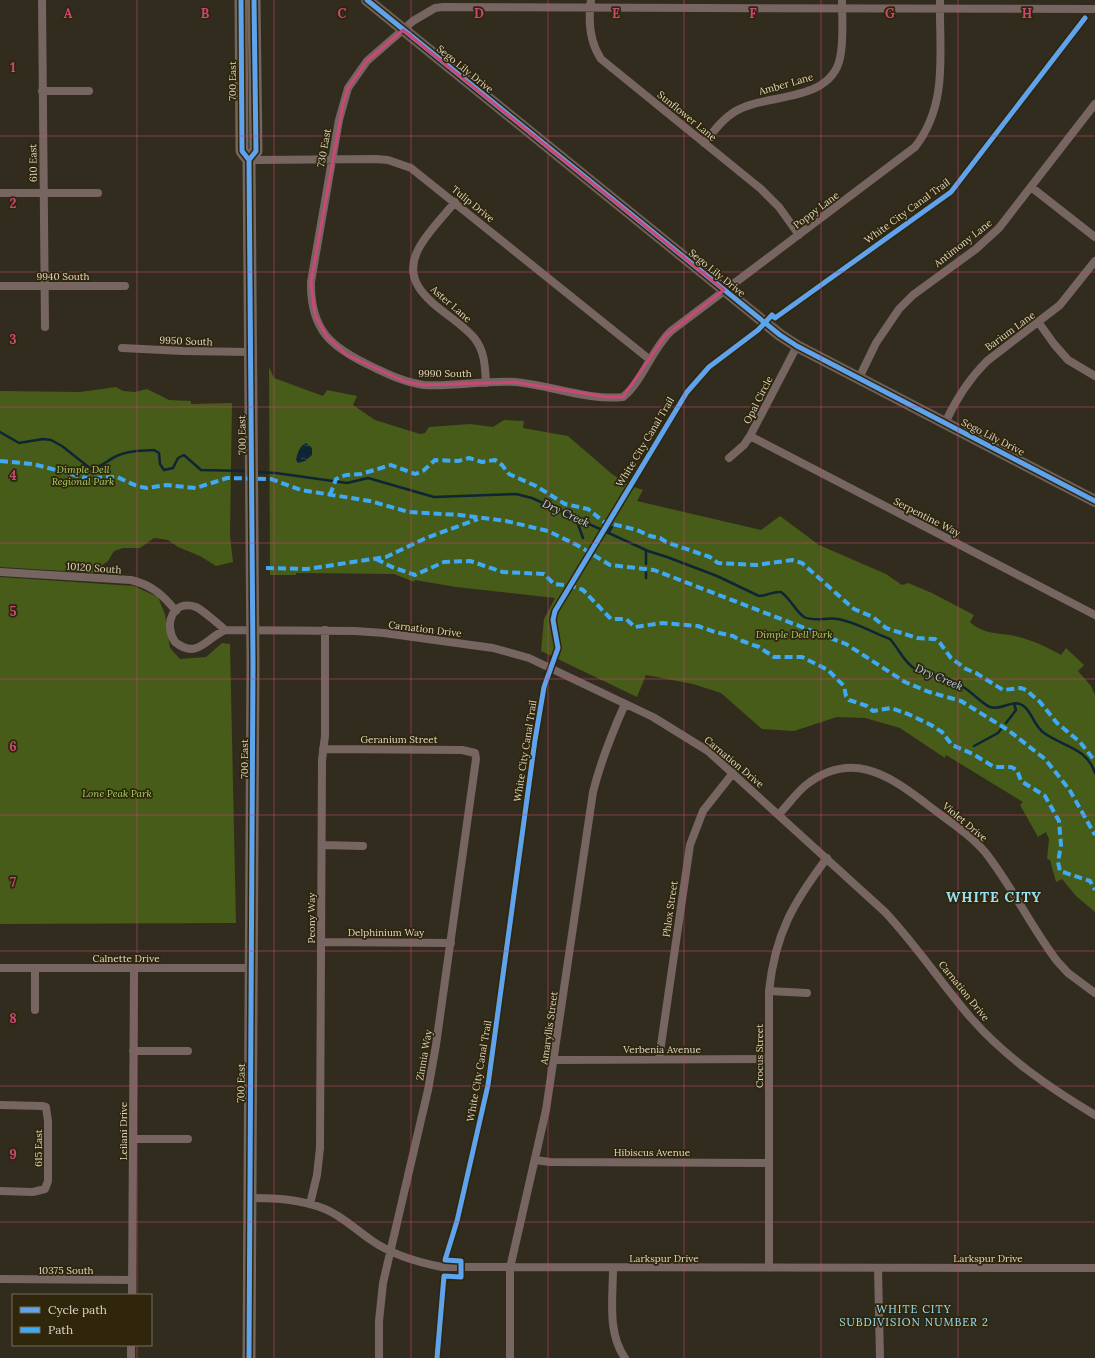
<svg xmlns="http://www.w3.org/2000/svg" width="1095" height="1358" font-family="Lora,serif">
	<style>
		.park { fill: #465c18 }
		.water { fill: url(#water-ripples) }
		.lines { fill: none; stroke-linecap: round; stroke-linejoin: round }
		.stream { stroke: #0e2535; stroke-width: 2.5 }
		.minor { stroke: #776561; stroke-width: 8 }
		.secondary { stroke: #6d5f58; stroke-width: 12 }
		.primary { stroke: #74655f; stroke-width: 13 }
		.quiet { stroke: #3fa9f5; stroke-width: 4; stroke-dasharray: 8 4; stroke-linecap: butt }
		.cycleway-casing { stroke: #2f260c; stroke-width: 8 }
		.cycleway { stroke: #60a3ed; stroke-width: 5 }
		.marked { fill: none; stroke: #c94876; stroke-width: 3; stroke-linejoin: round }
		.grid { fill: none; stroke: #c94876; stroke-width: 1; stroke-opacity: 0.55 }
		.labels { text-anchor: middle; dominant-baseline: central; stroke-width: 3.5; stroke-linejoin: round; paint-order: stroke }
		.street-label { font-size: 10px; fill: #ddd7c8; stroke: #2f260c }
		.park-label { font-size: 10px; font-style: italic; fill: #a5d062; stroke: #2f260c }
		.water-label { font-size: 11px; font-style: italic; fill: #aed3f2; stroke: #2f260c }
		.neighbourhood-label { font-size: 11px; letter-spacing: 1px; fill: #98e0f9; stroke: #2f260c }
		.district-label { font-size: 14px; font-weight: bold; letter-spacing: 1px; fill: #98e0f9; stroke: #2f260c }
		.grid-label { font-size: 13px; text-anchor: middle; font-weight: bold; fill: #c94876; stroke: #2f260c; stroke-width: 3.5; stroke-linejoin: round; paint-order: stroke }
	</style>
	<defs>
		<pattern id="water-ripples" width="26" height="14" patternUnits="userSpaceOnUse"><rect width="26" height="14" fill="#0e2535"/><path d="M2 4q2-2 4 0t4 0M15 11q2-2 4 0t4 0" fill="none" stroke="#314451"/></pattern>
	</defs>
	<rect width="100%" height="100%" fill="#312c1e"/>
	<path class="park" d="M269 367 274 378 323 396 327 390 357 396 353 405 375 420 420 434 425 433 429 427 470 424 493 427 504 420 524 421 523 428 568 436 612 474 627 484 626 487 629 489 631 486 643 490 637 501 761 530 780 516 819 545 886 574 902 585 908 583 932 593 974 615 970 622C985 636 1001 632 1019 637 1034 641 1047 647 1061 655L1066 648 1084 665 1078 671 1091 686 1095 695V912L1076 896 1062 879 1056 882 1050 860 1047 859 1049 839 1046 832 1038 837 1020 805 1023 802 946 755 945 758 900 728 865 718 837 717 794 731 762 729 721 693 693 684 646 675 637 697 541 651 544 619 555 598 456 587 415 580 414 582 394 574 296 573V575H270Z
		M116 387 123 391 135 392 147 389 169 400 191 401V404L232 403 230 536 233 562 216 566 200 556 178 547 168 540 154 538 140 548H123L114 551 108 561 100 567 97 573 0 567V391L80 392Z
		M0 577 134 586 158 597 165 614 170 648 180 659 206 657 222 643 230 644 236 923 0 924Z"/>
	<path class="water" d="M306 443 312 448V455L305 461 298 463 296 460C297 454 300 445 306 443Z"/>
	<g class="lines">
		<path class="stream" d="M0 432 19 443 43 439 51 440 62 446 91 469C101 468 110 458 119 455 130 450 143 451 154 450L159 453 160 464 164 470 173 468 178 458 184 455 201 470 248 471
			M255 472 276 473 347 483 368 478 434 497 516 494 532 498 648 551 667 557 717 576 759 596C767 596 773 591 781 592 790 598 796 612 804 617 814 622 827 617 838 619 856 622 873 633 890 639 899 649 903 661 915 669 924 675 932 674 941 676 950 678 958 684 966 689 974 694 981 703 990 707 1002 711 1011 699 1022 705 1031 709 1033 725 1044 733 1064 747 1087 748 1095 773
			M576 519 583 538
			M608 533 612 527
			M646 551V564
			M646 578V571
			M1006 723 1016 710 1014 704
			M974 746 998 733 1002 728"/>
		<path class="minor" d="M42 0 45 327
			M591 0C588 21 589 41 601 59L761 189 779 207 799 235
			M940 0C939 52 949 103 915 147L671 331C652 349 642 382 623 397 589 401 550 385 515 382 485 380 454 387 424 385 406 383 390 375 373 367 332 348 310 331 311 282L339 120 348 88 367 61 413 21 435 8 443 7C660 8 878 9 1095 9
			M42 91H89
			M704 143C715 130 725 115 742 108 772 94 831 101 840 58 844 40 842 19 842 0
			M249 160 376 159 388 160 411 168 649 359
			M1031 187 1095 237
			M0 193H98
			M455 202C443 217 428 231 419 248 394 293 454 312 475 339 485 352 485 367 486 383
			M0 286H125
			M1039 323 1054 344 1068 360 1095 376
			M122 348 183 351 250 352
			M859 378 876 343 899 309 913 295 976 249 999 228 1095 104
			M945 423C956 399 969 379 987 361L1060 305 1095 261
			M750 436 1095 615
			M729 458 744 445 750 436 797 346
			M0 572 131 580C152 585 163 595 176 611
			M225 630C221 626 201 609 196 607 173 599 163 624 175 642 198 660 206 638 225 630L355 631 384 633 493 648 529 658 653 717 708 751 885 912C916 945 941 983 971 1018 1006 1058 1050 1088 1095 1115
			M323 749 462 750 475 753 476 759 436 1045 428 1090 383 1283 379 1321V1358
			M779 814C788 805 796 793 806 785 850 751 886 773 924 802 944 818 968 832 985 852 1012 886 1031 927 1057 961L1068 973 1095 993
			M322 845 363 846
			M321 942 451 943
			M0 968H251
			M35 968V1010
			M769 991 807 993
			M133 1051H188
			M659 1059 690 845 703 811 733 773
			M555 1060 769 1059
			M0 1105 42 1106 46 1107 48 1121V1181L45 1189 33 1192 0 1191
			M133 1139H188
			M535 1160 550 1162 769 1163
			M249 1198C276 1198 300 1199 325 1209 342 1216 355 1229 371 1240 392 1255 416 1262 442 1267L1095 1268
			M310 1204 317 1175 320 1148 322 760 325 736V630
			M613 1268C613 1298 607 1333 625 1358
			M769 1268V991C775 934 793 903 827 858
			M878 1268 880 1358
			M0 1279 132 1280
			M132 1295 134 968
			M131 1358V1345
			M510 1358V1268L546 1110 593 792C601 760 612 733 625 704"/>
		<path class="secondary" d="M367 0 780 335 797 346 1095 501"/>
		<path class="primary" d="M241 0 242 151 249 160 253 663 249 1358
			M249 160 256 151 254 0"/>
		<path class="quiet" d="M0 461 33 464 86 478 117 477 137 486 147 488 166 485 196 488 227 478 271 479 301 490 370 501 409 512 460 515 506 521 548 531 577 545 610 565 654 570 846 644 905 682 929 692 961 701 1008 730 1045 759 1069 789 1095 835
			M330 495 336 479 346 475 361 474 391 465 415 474 423 471 435 460 458 461 469 458 482 462 495 460 502 465 509 474 536 486 565 504 588 509 604 522 637 530 650 536 660 538 666 542 710 557 718 563 756 565 792 560 802 563 854 609 873 617 886 628 917 638 935 639 940 643 951 658 966 669 976 673 1003 690 1021 688 1026 690 1040 702 1057 723 1080 742 1095 761
			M376 559 392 567 415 575 444 562 470 561 503 572 544 574 554 584 572 586 583 590 611 619H626L635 627 662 623 698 626 715 632 733 636 742 641 759 647 774 657H802L828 670 844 686 846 696 849 700 867 706 873 711 891 708 908 714 931 725 942 732 952 745 973 754 994 767H1011L1017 770 1021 781 1045 796 1059 821 1061 845 1058 862 1060 871 1090 881 1095 890
			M266 568 307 569 386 557 426 538 478 519"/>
		<defs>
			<path id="cycleway" d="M241 0 242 151 249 160 253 663 249 1358
				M367 0 780 335 797 346 1095 501
				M249 160 256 151 254 0
				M437 1358 444 1276 461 1277V1261L445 1260 457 1221 488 1085 535 740 544 687 558 648 553 620 555 611 687 392 709 367 758 330 772 315 775 318 951 192 1085 18"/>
		</defs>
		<use href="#cycleway" class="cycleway-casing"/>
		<use href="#cycleway" class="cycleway"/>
	</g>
	<path class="marked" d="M403 30 724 290 665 336 623 397H606L514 382 424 385 406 382 347 355 327 337 315 315 311 282 343 104 348 88 367 61Z"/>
	<path class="grid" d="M137 0V1295M274 0V1358M411 0V1358M548 0V1358M684 0V1358M821 0V1358M958 0V1358M0 136H1095M0 272H1095M0 407H1095M0 543H1095M0 679H1095M0 815H1095M0 951H1095M0 1086H1095M0 1222H1095M137 1345V1358"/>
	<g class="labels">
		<g class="street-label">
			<text transform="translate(465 69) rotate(39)">Sego Lily Drive</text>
			<text transform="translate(232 81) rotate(-90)">700 East</text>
			<text transform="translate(786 84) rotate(-16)">Amber Lane</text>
			<text transform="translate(687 116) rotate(39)">Sunflower Lane</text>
			<text transform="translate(324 148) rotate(-80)">730 East</text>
			<text transform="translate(33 163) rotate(-91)">610 East</text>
			<text transform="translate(473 204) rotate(39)">Tulip Drive</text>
			<text transform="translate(816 210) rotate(-37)">Poppy Lane</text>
			<text transform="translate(907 211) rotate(-36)">White City Canal Trail</text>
			<text transform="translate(963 243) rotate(-38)">Antimony Lane</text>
			<text transform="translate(717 273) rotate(39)">Sego Lily Drive</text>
			<text x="63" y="276">9940 South</text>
			<text transform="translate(451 304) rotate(41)">Aster Lane</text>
			<text transform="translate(1010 331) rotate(-36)">Barium Lane</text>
			<text transform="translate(186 341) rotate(2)">9950 South</text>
			<text x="445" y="373">9990 South</text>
			<text transform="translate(758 400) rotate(-63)">Opal Circle</text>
			<text transform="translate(242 435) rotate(-91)">700 East</text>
			<text transform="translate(993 437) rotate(27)">Sego Lily Drive</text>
			<text transform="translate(645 442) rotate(-59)">White City Canal Trail</text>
			<text transform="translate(927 517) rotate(27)">Serpentine Way</text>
			<text transform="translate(94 568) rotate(4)">10120 South</text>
			<text transform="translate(425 629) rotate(7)">Carnation Drive</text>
			<text x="399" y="739">Geranium Street</text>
			<text transform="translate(525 751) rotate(-81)">White City Canal Trail</text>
			<text transform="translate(244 759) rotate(-90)">700 East</text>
			<text transform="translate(734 762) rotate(40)">Carnation Drive</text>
			<text transform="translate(965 822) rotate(40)">Violet Drive</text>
			<text transform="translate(670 909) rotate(-82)">Phlox Street</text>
			<text transform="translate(311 918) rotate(-90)">Peony Way</text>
			<text x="386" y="932">Delphinium Way</text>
			<text x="126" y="958">Calnette Drive</text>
			<text transform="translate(964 991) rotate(51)">Carnation Drive</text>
			<text transform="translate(549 1028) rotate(-82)">Amaryllis Street</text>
			<text x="662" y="1049">Verbenia Avenue</text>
			<text transform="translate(424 1055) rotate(-80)">Zinnia Way</text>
			<text transform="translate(759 1056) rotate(-90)">Crocus Street</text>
			<text transform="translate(479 1071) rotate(-80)">White City Canal Trail</text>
			<text transform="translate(241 1083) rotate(-89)">700 East</text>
			<text transform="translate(123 1131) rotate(-90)">Leilani Drive</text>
			<text transform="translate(38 1148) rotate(-90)">615 East</text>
			<text x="652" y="1152">Hibiscus Avenue</text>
			<text x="664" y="1258">Larkspur Drive</text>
			<text x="988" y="1258">Larkspur Drive</text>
			<text x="66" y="1270">10375 South</text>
		</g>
		<g class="park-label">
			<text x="83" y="469">Dimple Dell<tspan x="83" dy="12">Regional Park</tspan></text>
			<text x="794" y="634">Dimple Dell Park</text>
			<text x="117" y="793">Lone Peak Park</text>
		</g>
		<g class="water-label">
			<text transform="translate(566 513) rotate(25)">Dry Creek</text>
			<text transform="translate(939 677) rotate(23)">Dry Creek</text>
		</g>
		<g class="neighbourhood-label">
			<text x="914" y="1309">WHITE CITY<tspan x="914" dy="13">SUBDIVISION NUMBER 2</tspan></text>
		</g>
		<g class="district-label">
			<text x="994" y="897">WHITE CITY</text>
		</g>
	</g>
	<g class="grid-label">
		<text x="68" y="18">A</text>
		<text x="205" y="18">B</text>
		<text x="342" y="18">C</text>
		<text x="479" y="18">D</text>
		<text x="616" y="18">E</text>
		<text x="753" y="18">F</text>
		<text x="890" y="18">G</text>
		<text x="1027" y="18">H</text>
		<text x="13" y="72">1</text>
		<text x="13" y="208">2</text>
		<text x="13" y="344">3</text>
		<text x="13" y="480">4</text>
		<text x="13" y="616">5</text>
		<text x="13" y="751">6</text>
		<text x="13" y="887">7</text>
		<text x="13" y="1023">8</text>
		<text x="13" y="1159">9</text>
	</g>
	<rect x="12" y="1294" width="140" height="52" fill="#2f260c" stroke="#756d57"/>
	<rect x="20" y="1307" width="20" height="6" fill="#60a3ed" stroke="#756d57"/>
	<text x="48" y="1314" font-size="12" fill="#ddd7c8">Cycle path</text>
	<rect x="20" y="1327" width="20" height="6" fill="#3fa9f5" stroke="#756d57"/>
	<text x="48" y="1334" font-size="12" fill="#ddd7c8">Path</text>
</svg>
